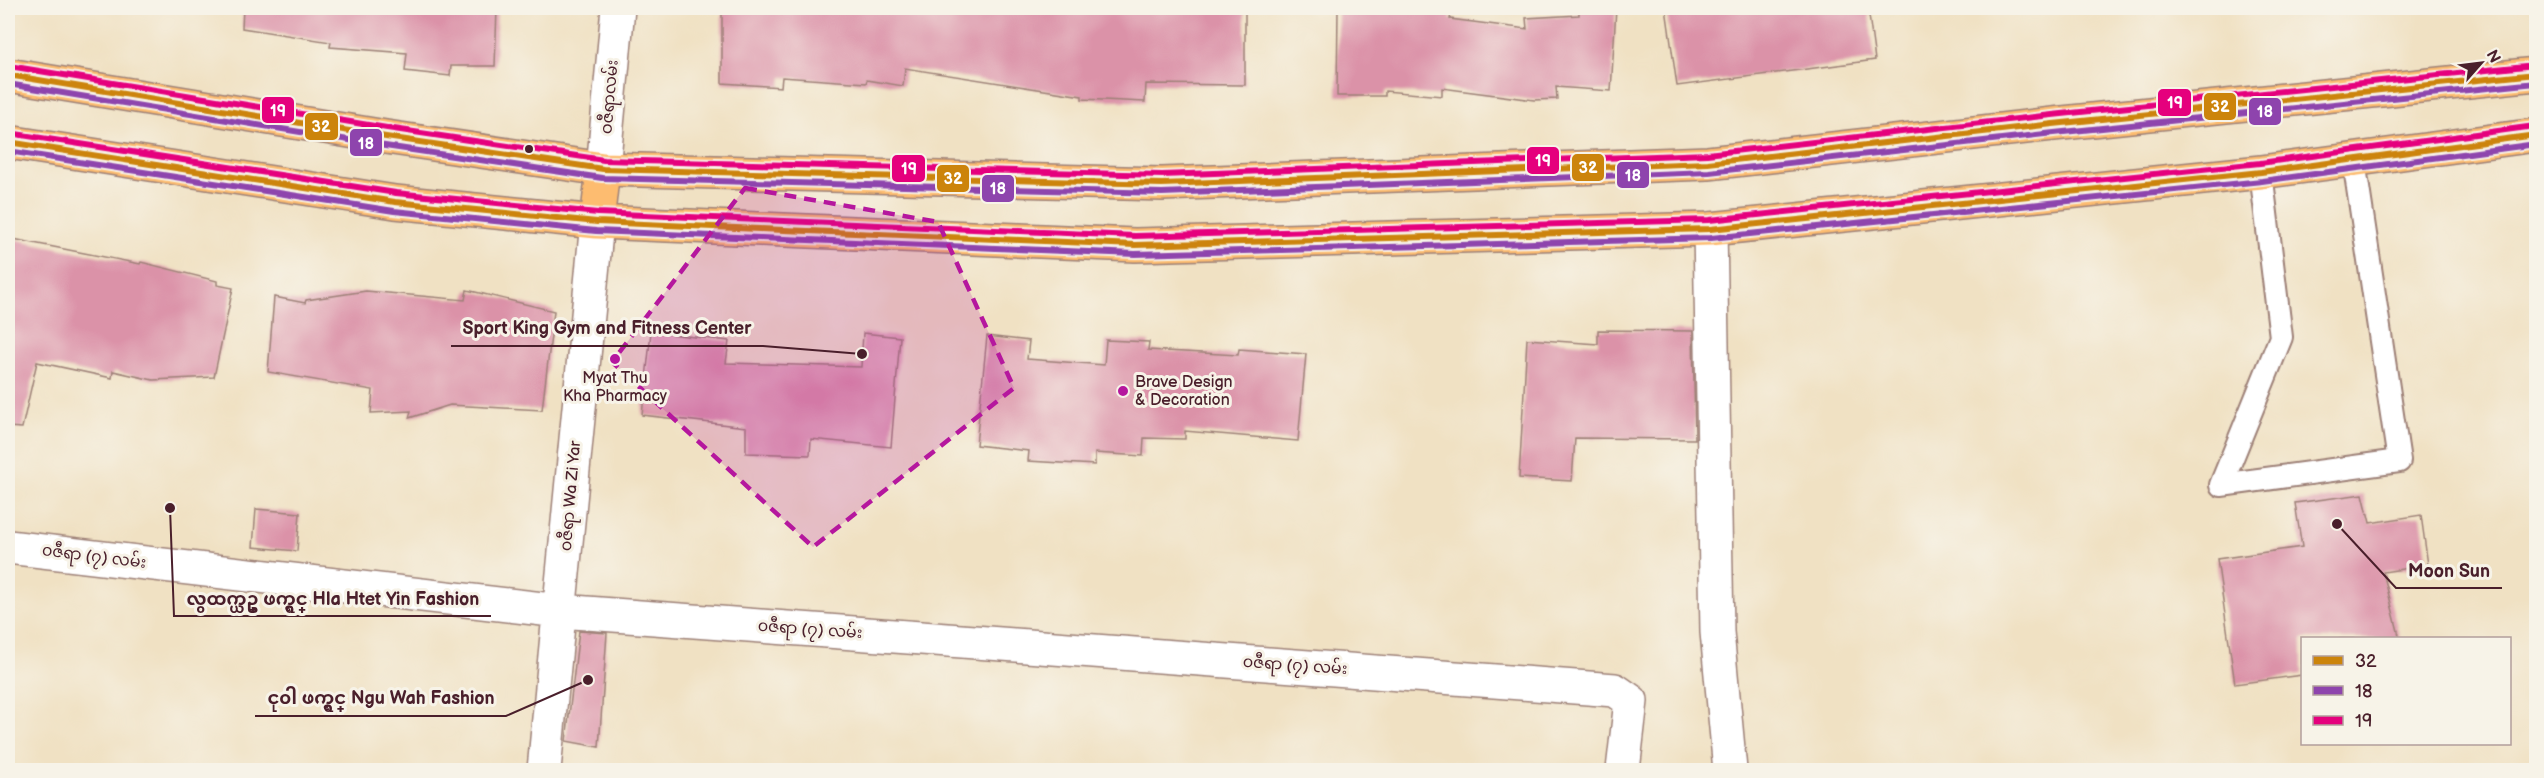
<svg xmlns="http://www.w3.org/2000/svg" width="2544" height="778" font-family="'Balsamiq Sans','Noto Sans Myanmar',sans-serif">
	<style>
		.building { fill: #db92a8 }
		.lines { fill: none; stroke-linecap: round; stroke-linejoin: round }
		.lane-casing { stroke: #9d8077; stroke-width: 26 }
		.street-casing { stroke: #9d8077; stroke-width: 36 }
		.primary-casing { stroke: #9d8077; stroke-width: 36 }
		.lane { stroke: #fff; stroke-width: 22 }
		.street { stroke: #fff; stroke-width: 33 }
		.primary { stroke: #fdbc6f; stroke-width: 33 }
		.bus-1-casing { stroke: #f7f3e8; stroke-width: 10 }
		.bus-2-casing { stroke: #f7f3e8; stroke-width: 10 }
		.bus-3-casing { stroke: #f7f3e8; stroke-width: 10 }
		.bus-1 { stroke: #cc840b; stroke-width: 6 }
		.bus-2 { stroke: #8e44ad; stroke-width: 6 }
		.bus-3 { stroke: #e5007d; stroke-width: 6 }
		.marked { fill: #b5179e; fill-opacity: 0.2; stroke: #b5179e; stroke-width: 4.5; stroke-dasharray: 12 8; stroke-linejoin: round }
		.bus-dot { fill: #4a1f2b; stroke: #f7f3e8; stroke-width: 2 }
		.poi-dot { fill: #b5179e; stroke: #f7f3e8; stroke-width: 2 }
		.labels { text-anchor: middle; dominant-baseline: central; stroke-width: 6; stroke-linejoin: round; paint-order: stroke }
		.street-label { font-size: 16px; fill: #4a1f2b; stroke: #f7f3e8 }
		.poi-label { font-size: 16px; fill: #4a1f2b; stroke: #f7f3e8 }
		.leader { fill: none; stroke: #4a1f2b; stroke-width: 2 }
		.callout-dot { fill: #4a1f2b; stroke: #f7f3e8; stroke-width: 2 }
		.callout-label { font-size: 18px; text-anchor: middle; font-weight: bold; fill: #4a1f2b; stroke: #f7f3e8; stroke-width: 6; stroke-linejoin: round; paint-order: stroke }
		.line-badge { stroke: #f7f3e8; stroke-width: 2 }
		.badge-label { font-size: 16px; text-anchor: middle; font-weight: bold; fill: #fff }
	</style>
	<rect width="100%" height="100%" fill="#f7f3e8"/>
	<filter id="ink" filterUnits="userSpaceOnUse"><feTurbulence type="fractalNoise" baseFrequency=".0167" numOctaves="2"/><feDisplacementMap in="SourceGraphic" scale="12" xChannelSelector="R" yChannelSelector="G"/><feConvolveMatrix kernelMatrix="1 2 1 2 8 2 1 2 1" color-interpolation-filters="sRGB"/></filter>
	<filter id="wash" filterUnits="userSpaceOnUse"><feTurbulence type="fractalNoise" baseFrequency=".008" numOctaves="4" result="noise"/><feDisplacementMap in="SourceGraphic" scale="24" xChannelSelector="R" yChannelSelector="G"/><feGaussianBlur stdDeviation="1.35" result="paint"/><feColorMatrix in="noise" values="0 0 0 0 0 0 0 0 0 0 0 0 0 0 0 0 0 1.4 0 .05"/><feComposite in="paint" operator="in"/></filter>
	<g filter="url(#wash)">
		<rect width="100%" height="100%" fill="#f0e1c3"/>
		<g id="blocks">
			<path class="building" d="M243 8H497L495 66H451L450 76 405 71 407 53 330 47 331 42 242 28Z
				M722 8H891L941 15 942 8H1245V85L1146 84 1145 102 1082 99V96L905 68 903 86 867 80 866 83 782 77 781 87 722 83Z
				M1338 8H1392L1451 14 1450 19 1527 29 1526 18 1579 15V8H1616L1611 91 1556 87 1557 99 1534 100 1442 88V96L1385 91V96H1337Z
				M1666 8H1868L1875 60 1677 86Z
				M8 238 140 264 141 262 217 281V285L233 288 214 377 153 380 113 371 112 378 37 362 22 428 8 427Z
				M467 290 554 311 542 410 450 405 409 418 411 411 371 413 373 390 268 372 274 297 305 303 306 300 366 291 465 300Z
				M1598 330 1693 331 1695 439 1575 438 1572 481 1519 478 1527 339 1598 344Z
				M651 332 729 341 726 363 861 367 863 333 900 337 891 447 811 439 810 455 746 453V427L642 415Z
				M987 336 1029 341 1027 359 1104 365 1106 340 1149 342 1148 350 1238 355 1239 349 1306 354 1298 441 1185 431V439L1144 438 1143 456 1095 453V465L1028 461 1029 451 976 445Z
				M2363 494 2370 523 2421 515 2428 565 2383 572 2400 639H2302V675L2235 684 2217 559 2302 547 2295 503Z
				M256 509 300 513 297 551 253 547Z
				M579 631 607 633 599 747 566 741Z"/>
		</g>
	</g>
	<g filter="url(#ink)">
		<use href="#blocks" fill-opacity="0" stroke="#9d8077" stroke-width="1.5"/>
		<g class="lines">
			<defs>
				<path id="lane" d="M2261 172 2281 337 2221 485 2399 461 2354 161"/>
				<path id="street" d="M603 169 618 8
					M1710 229 1717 632 1730 770
					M8 547 560 611 1615 690 1631 701 1623 770
					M544 770 597 222"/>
				<path id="primary" d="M8 75 386 137 603 169 1162 184 1708 163 2053 124 2536 74
					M8 142 395 202 597 222 1135 245 1710 229 2261 172 2536 135
					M597 222 603 169"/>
			</defs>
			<use href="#lane" class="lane-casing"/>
			<use href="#street" class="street-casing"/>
			<use href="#primary" class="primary-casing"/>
			<use href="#lane" class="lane"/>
			<use href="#street" class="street"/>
			<use href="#primary" class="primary"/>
			<defs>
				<path id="bus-1" d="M8 75 386 137 603 169 1162 184 1708 163 2053 124 2536 74
					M8 142 395 202 597 222 1135 245 1710 229 2261 172 2536 135"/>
				<path id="bus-2" d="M8 84 385 146 602 178 1162 193 1709 172 2054 133 2536 83
					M8 151 394 211 596 231 1135 254 1711 238 2262 181 2536 144"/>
				<path id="bus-3" d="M9 66 387 128 604 160 1162 175 1707 154 2052 115 2535 65
					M9 133 396 193 598 213 1135 236 1709 220 2260 163 2535 126"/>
			</defs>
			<use href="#bus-1" class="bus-1-casing"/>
			<use href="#bus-2" class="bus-2-casing"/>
			<use href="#bus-3" class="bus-3-casing"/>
			<use href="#bus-1" class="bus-1"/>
			<use href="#bus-2" class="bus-2"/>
			<use href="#bus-3" class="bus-3"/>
		</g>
	</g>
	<path class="marked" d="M745 188 938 222 1014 388 813 547 612 362Z"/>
	<circle class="bus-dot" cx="529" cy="149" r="5"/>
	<g class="poi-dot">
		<circle cx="615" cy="359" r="6"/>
		<circle cx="1123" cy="391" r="6"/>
	</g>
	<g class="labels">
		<g class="street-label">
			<text transform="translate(610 97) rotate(-85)">ဝဇီရာလမ်း</text>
			<text transform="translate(571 496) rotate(-85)">၀ဇီရာ Wa Zi Yar</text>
			<text transform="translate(94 557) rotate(7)">၀ဇီရာ (၇) လမ်း</text>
			<text transform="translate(810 630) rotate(4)">၀ဇီရာ (၇) လမ်း</text>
			<text transform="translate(1295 666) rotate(4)">၀ဇီရာ (၇) လမ်း</text>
		</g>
		<g class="poi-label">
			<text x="615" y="378">Myat Thu<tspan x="615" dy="18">Kha Pharmacy</tspan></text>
			<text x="1135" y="382" text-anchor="start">Brave Design<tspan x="1135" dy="18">&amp; Decoration</tspan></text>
		</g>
	</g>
	<path class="leader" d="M862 354L763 346H451M2337 524L2396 588H2502M170 508L174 616H491M588 680L506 716H255"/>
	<g class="callout-dot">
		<circle cx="862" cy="354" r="6"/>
		<circle cx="2337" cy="524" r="6"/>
		<circle cx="170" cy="508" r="6"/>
		<circle cx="588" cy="680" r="6"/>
	</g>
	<g class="callout-label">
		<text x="607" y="334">Sport King Gym and Fitness Center</text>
		<text x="2449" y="577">Moon Sun</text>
		<text x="333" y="605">လွထက္ယဥ္ ဖက္ရွင္ Hla Htet Yin Fashion</text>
		<text x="381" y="704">ငု၀ါ ဖက္ရွင္ Ngu Wah Fashion</text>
	</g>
	<g class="line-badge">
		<rect x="2157" y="88" width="35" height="29" rx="6" fill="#e5007d"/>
		<rect x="2203" y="92" width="34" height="29" rx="6" fill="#cc840b"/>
		<rect x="261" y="96" width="34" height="28" rx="6" fill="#e5007d"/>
		<rect x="2248" y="97" width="34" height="29" rx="6" fill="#8e44ad"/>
		<rect x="304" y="112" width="35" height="29" rx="6" fill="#cc840b"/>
		<rect x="349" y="128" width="34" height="29" rx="6" fill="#8e44ad"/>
		<rect x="1526" y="146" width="34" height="29" rx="6" fill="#e5007d"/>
		<rect x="1571" y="153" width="34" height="29" rx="6" fill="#cc840b"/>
		<rect x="891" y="154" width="35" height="29" rx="6" fill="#e5007d"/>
		<rect x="1616" y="161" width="34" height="28" rx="6" fill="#8e44ad"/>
		<rect x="936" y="164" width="34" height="29" rx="6" fill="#cc840b"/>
		<rect x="981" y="174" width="34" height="29" rx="6" fill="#8e44ad"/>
	</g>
	<g class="badge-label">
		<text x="2175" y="108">19</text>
		<text x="2220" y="112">32</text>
		<text x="278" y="116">19</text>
		<text x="2265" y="117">18</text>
		<text x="321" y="132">32</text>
		<text x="366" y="149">18</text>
		<text x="1543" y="166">19</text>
		<text x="1588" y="173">32</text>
		<text x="909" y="174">19</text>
		<text x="1633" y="181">18</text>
		<text x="953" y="184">32</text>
		<text x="998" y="194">18</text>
	</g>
	<rect width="2544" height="778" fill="none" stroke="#f7f3e8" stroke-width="30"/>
	<rect x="2301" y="637" width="210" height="108" fill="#f7f3e8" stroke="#b29e9c" stroke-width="1.5"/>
	<rect x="2313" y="656" width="30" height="9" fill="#cc840b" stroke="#b29e9c" stroke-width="1.5"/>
	<text x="2355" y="667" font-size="18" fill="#4a1f2b">32</text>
	<rect x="2313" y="686" width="30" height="9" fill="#8e44ad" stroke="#b29e9c" stroke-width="1.5"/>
	<text x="2355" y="697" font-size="18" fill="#4a1f2b">18</text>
	<rect x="2313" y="716" width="30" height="9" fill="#e5007d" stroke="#b29e9c" stroke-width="1.5"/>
	<text x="2355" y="727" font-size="18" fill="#4a1f2b">19</text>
	<g transform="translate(2481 63) rotate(62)" stroke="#f7f3e8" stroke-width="4.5" paint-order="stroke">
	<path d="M0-4.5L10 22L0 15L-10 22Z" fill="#4a1f2b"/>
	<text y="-9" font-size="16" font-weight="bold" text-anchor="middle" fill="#4a1f2b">N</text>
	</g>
</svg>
